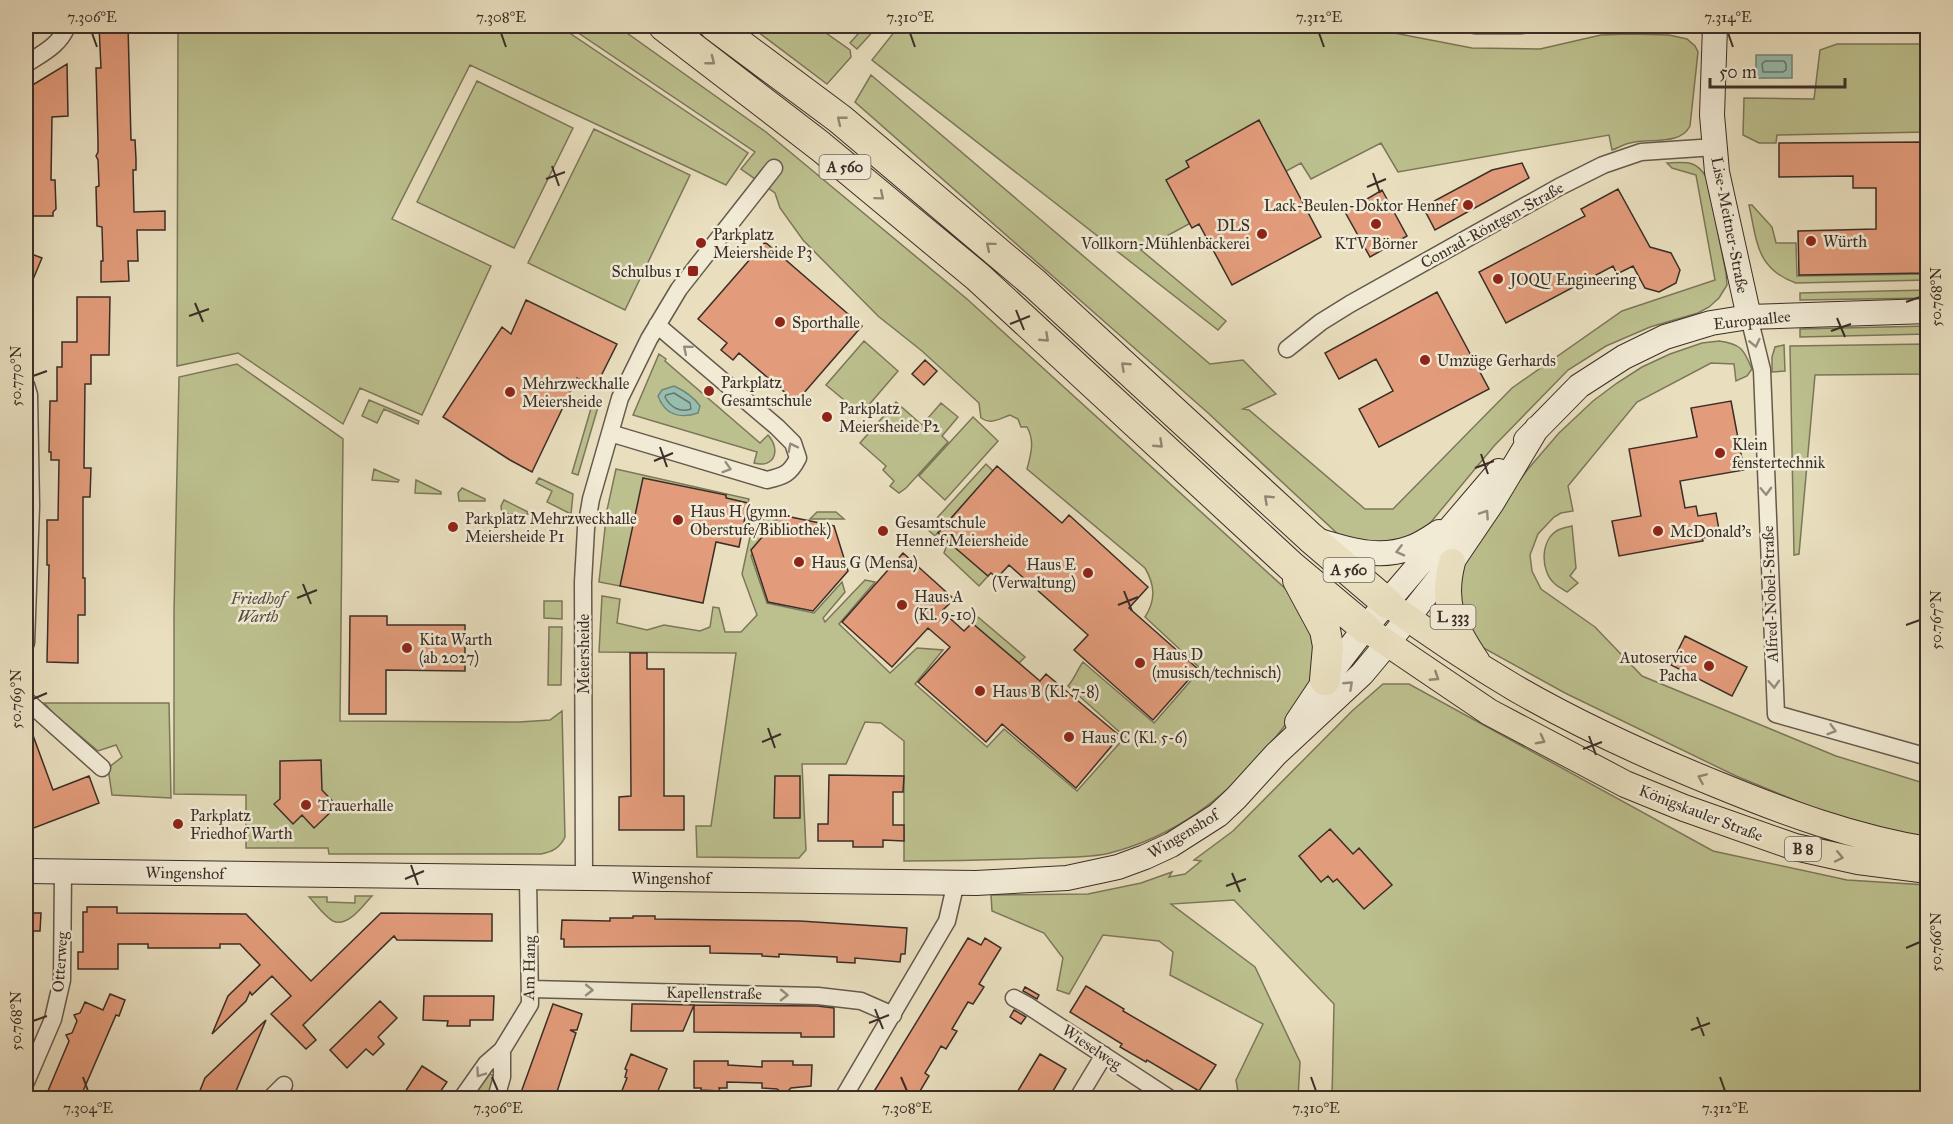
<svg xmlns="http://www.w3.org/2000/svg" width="1953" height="1124" font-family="'IM FELL Great Primer',serif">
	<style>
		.green { fill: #bcc08e; stroke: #7c775a; stroke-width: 1.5 }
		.water { fill: #97bdaf; stroke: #728479; stroke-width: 1.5 }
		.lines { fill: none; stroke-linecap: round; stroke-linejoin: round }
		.shore { stroke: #69766b; stroke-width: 1.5 }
		.building { fill: #e39c7b; stroke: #3b2e27; stroke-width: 1.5 }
		.street-casing { stroke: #665a4d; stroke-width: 19 }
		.secondary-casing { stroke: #3b2e27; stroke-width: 26 }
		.primary-casing { stroke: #3b2e27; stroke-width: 28 }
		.highway-casing { stroke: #3b2e27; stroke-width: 32 }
		.street { stroke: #f1ead5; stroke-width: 16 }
		.secondary { stroke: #f1ead5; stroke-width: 24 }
		.primary { stroke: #e9dfbf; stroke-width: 26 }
		.highway { stroke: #e9dfbf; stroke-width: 30 }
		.oneway { stroke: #928673 }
		.oneway2 { stroke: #968c7e }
		.ticks { fill: none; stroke: #3b2e27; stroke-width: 2 }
		.poi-dot { fill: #8f2418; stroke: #f1ead5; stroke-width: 2 }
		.labels { text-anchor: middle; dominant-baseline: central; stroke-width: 5; stroke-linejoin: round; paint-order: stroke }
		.shield { fill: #f1ead5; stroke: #72665b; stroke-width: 1.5 }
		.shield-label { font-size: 15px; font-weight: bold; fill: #3b2e27 }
		.poi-label { font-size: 16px; fill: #3b2e27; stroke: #f1ead5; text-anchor: start }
		.street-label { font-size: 16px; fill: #3b2e27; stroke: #f1ead5 }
		.park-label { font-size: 16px; font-style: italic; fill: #554b3c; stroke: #f1ead5 }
		.neatline { fill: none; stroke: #3b2e27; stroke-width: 2 }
		.ticks-label { font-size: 15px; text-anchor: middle; fill: #3b2e27 }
	</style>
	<rect width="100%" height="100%" fill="#e9dfbf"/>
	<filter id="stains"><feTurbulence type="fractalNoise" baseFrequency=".00333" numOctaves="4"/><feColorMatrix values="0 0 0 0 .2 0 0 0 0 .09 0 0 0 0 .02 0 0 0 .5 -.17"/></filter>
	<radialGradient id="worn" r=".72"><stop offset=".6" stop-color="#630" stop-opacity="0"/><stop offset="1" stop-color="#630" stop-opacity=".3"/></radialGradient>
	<path class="green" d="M178 26H559L748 153 726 185 470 65 392 219 491 266 422 415 360 388 343 424 238 353 177 366Z
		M568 26H617L766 132 967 299 1288 591C1306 614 1318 624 1320 654 1320 664 1311 679 1307 688 1297 711 1282 730 1266 749 1224 799 1175 836 1110 853 1090 858 1066 857 1046 858 999 860 952 861 904 861V741L881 723 865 722 846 764H802L806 850 799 858 697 857 696 826H711L736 653 599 652 602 596 620 599 617 623 647 630 664 625 700 631 710 627 713 607 719 608 725 632H741L757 615 742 574 751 532 771 512 781 514 762 534 765 538 751 556 767 603 814 613 842 582 845 592 823 618 825 622 865 580 875 582 839 624 890 673 917 648 943 650 915 684 987 747 1004 729 1077 791 1125 737 1068 686C1075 678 1077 670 1083 662L1154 723 1201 669 1145 617C1156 600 1155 585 1145 568L1027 469C1031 454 1035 441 1027 427H1021L1018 419 1010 415C999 419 991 425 981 418L979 403 922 351 878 316 803 240 780 208 775 193 741 169 755 152Z
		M750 26H816L850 50 851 57 827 84Z
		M865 26H878L857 49 850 43Z
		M899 26H1358L1472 48 1540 49 1601 35 1630 34 1669 35 1687 39 1695 46 1698 52 1690 126C1680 146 1649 138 1630 143 1624 144 1618 148 1612 150L1609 135 1398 172 1381 143 1311 179 1301 163 1141 250 1226 321 1218 330 872 60Z
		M1429 26H1461L1482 30 1550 26H1553L1555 29 1521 34H1475Z
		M1837 44H1927V132L1777 135 1776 143H1759L1743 135 1744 98 1814 99 1820 50Z
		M871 75 1210 364 1243 360 1276 394 1243 409 1249 410 1365 509H1393L1512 388 1622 311 1715 280 1696 175 1672 168 1667 163C1687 162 1696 160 1707 178L1726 273 1727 285 1719 298 1709 307 1698 313 1650 327 1606 346 1568 370 1494 446 1426 528 1404 544 1377 549 1340 536 1207 412 855 102Z
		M477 81 573 128 514 248 417 202Z
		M594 129 690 175 625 310 528 263Z
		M1749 205H1752L1772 227 1776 243H1796L1797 276 1927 274V280L1796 283C1756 269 1757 241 1749 205Z
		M1927 290V298L1800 300V293Z
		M1927 326V334L1800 337V329Z
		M864 341 898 371 861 414 826 385Z
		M1719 341C1742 344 1744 350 1752 369L1747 376 1736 381 1734 364 1711 363 1637 402 1568 486 1573 511 1561 513 1554 517 1538 534 1530 555 1532 571 1541 589 1595 627 1642 676 1836 756 1927 784V842L1910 839 1814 808 1736 776 1565 693 1480 646 1456 603 1460 563 1528 469 1559 433 1593 401 1617 383 1642 367 1670 354 1702 343Z
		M1928 344 1927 374 1815 375 1799 554 1794 555 1790 346Z
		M1784 345 1785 371 1772 372V357L1775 347Z
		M659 354 666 359 665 361 760 443 768 435C781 449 775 469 754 463L757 452 633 415Z
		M237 364 343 439 340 721 519 722 550 720 562 711 565 837C560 848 552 852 541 854H329L328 848H246V795L174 794V613L179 377Z
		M369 400 419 421 418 424 384 409 377 423 362 416Z
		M896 402 922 425 941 403 958 417 942 436 948 442 906 488 899 493 890 486 894 481 883 470 886 466 860 443Z
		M592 405 598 407 578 475 572 473Z
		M973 417 998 441 945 500 919 476Z
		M986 464 993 471 935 536 927 529Z
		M374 469 399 480 398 482 372 480Z
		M616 469 749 499 748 503 726 498V495L620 586 599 582 607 510Z
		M539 478 573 494 571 514 547 502 552 491 536 483Z
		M416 480 441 492V494L415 493Z
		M462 488 485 499V501H459L458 493Z
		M504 500 528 512V514H502L501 506Z
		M817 512H836L844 519H810Z
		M1572 526 1576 568 1570 576 1578 583 1567 592C1563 589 1558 587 1555 584 1540 571 1540 540 1558 530 1562 528 1568 527 1572 526Z
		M948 541 988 576 979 586 944 553Z
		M544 601H562V619L544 618Z
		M978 617 1025 657 1019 663 973 624Z
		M549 627H562L561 685H548Z
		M1383 684H1409L1713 851 1847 880 1927 885V1098H1332L1334 1004 1234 900 1171 904 1255 967 1300 1062 1298 1098H1239L1236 1080 1263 1024 1170 975 1173 952 1159 941 1103 935 1069 994 1057 990 1063 958 1044 933 992 911 991 895 1088 894 1141 883 1172 872 1169 877 1185 874 1201 861 1194 860 1233 831 1352 711Z
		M44 703H169L171 798 112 795 108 768 122 757 116 745 98 751 54 714Z
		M355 896H372C363 905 348 928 333 921 325 917 316 904 309 897H327V902L355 903Z
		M489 1073 493 1076 495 1083 489 1098H467Z"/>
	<path class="water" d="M1756 55H1792V78H1756Z
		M674 386C685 391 693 396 700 406L698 413C680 419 665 415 658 396L662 390Z"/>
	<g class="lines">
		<path class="shore" d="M1765 61H1784L1786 64V70L1783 72H1763L1762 64Z
			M674 393 690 403 691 409C680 413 670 407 665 397L666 395Z"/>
	</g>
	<path class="building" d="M99 26H128L131 140H135L136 159V170H133L134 212 165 211V230H137L138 261H128L129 281 101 282V261H103L102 227 97 226 96 187 99 186 98 160 96 156 98 152V141L96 68H101Z
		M67 64 68 116 52 117 51 180H55L56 209 53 212V216H26V149H32V117L26 118V89Z
		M1259 120 1321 237 1232 285 1199 224 1192 228 1166 180 1189 167 1186 161Z
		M1928 142V187H1925V229H1928V273L1799 275 1798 231 1876 229V188H1853V176L1779 177V143Z
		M1522 163 1529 178 1435 230 1423 207 1492 170Z
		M1618 189 1650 247 1671 253 1680 270 1676 283 1659 292 1645 288 1633 266 1617 274 1613 266 1506 323 1479 272 1585 216 1581 209Z
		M1382 190 1407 236 1370 257 1345 212Z
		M765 242 862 326 796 402 739 353 733 360 721 350 727 343 698 319Z
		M26 252 42 258 26 296Z
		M1437 292 1489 389 1379 447 1359 409 1393 391 1376 359 1339 379 1325 353Z
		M77 297H110L109 355H91V384H85L84 468H91L90 497H83V578H85V615H78V663L47 662 49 565H47V520H58L59 460H51V452H49L50 401H57V367H62V342H77Z
		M526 300 617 344 595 388 577 378 532 472 510 460 443 417 502 327 511 334Z
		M925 360 937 371 924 385 912 374Z
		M1731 401 1744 470 1680 481 1685 508 1696 506 1698 516 1716 513 1720 535 1702 538 1703 541 1619 556 1612 521 1641 516 1629 449 1697 437 1691 408Z
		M997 466 1062 523 1069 515 1148 587 1129 608 1198 669 1153 720 1074 650 1088 635 1009 565 997 578 991 573 988 576 938 533Z
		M643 478 726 495V498L748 503 739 547 716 542 703 603 620 586Z
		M781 515 834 526 848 571 813 611 768 602 751 550Z
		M903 553 954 599 942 611 964 631 972 623 1040 681 1046 674 1120 736 1076 788 1002 724 986 742 918 682 950 647 928 628 892 667 842 622Z
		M350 616H387V625H465V671L386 670V714H349Z
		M1685 636 1747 667 1732 696 1671 665Z
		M630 653H647V669H664V796H684V830H619V797L631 796Z
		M26 719H27L53 790 89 776 99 803 26 831Z
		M321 760 322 790 337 806 314 828 302 815 293 824 274 804 280 799V761Z
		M829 775 904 776 903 792H893V825H904V841L883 840V847H853V841H818V824H828Z
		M775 776H800V818H774Z
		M1330 829 1353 854 1359 848 1392 885 1364 909 1337 879 1333 882 1328 876 1321 882 1299 856Z
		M87 907H117V913L246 914 311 981 381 913 492 914V941L397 940 394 936 303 1025 316 1040 306 1049 271 1014 291 996 272 976 252 995 250 992 246 1001 212 1034 228 996 260 965 240 944H220V948H148V944H118V969H78V952H83V912H87Z
		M26 913H41L40 931H26Z
		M633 916H655V919L800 921 907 928 905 954H901L900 962 855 958V963L837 962V957L779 954V957L762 956V954L710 953V946L564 947V939H561L562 920 610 921V918H633Z
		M968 938 981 945 985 938 1001 948 979 984 984 987 973 1004 968 1002 952 1029 957 1031 946 1049 941 1046 933 1060 925 1073 929 1076 916 1098H870Z
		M1086 986 1124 1009 1123 1011 1216 1065 1199 1091 1147 1060 1146 1062 1120 1047 1122 1044 1070 1012Z
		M1025 987 1039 995 1037 999 1023 991Z
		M110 994 125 1000 119 1016 116 1015 80 1098H45L69 1041 66 1035 72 1033 77 1021 74 1015 80 1013 85 1002 103 1010Z
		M424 996H494L493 1020H470V1026H447L448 1021 423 1020Z
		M380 1001 397 1018 378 1037 384 1044 373 1055 366 1049 347 1068 330 1050Z
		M553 1004 582 1014 577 1030H570L576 1033 555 1098H519Z
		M632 1004H647L694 1005 683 1031H631Z
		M694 1005 817 1006 834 1008V1037H801V1033L694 1032Z
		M1014 1010 1026 1017 1021 1024 1010 1017Z
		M266 1020 233 1098H197L205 1078Z
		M631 1054 667 1069 655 1098H619L627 1078 625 1077 627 1070 625 1069Z
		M1040 1054 1066 1069 1049 1098H1023L1016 1094Z
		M694 1061H728V1065L762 1067V1061H793V1065H812L811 1086 791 1088 787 1092 780 1091 777 1089 762 1088V1083L727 1082V1088H719L720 1091 701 1090V1088H694Z
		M422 1066 447 1082 436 1098H401Z"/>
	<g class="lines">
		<defs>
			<path id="street" d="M26 64C43 53 60 45 67 26
				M1749 317 1762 370 1776 714 1928 757
				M1287 349 1321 322 1350 304 1559 187 1603 165 1641 152 1715 147
				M26 385 29 395 31 506 26 643
				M610 433 767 480C784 476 790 474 798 458L793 443 777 427 657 325
				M26 700 102 768
				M584 878 583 582 586 528 591 499 620 398 649 339 679 289 774 168
				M531 989 818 996 861 1001 893 1015
				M1014 998 1027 1005 1169 1098
				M26 1082 53 1019 62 980 63 871
				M271 1098 284 1085
				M462 1098 486 1064 502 1050 530 1004 528 878
				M496 1098 502 1077V1050
				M843 1098 947 921 956 882
				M1078 1098 1104 1055"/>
			<path id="secondary" d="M1715 26 1712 115 1717 172 1749 317
				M1526 440 1579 386 1624 357 1665 337 1711 323 1749 317 1928 311
				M1316 540C1348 549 1377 560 1410 548 1420 545 1430 538 1439 532
				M1297 722 1325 680 1365 628 1499 471
				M26 871 976 883 1067 878 1118 867 1145 857 1171 845 1218 815 1236 798 1276 754 1362 674 1387 644 1452 562 1492 503 1537 428"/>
			<path id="primary" d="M1452 562C1441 605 1453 626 1477 662
				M1387 603C1428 633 1471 662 1515 688 1579 725 1647 756 1716 784 1784 812 1854 838 1928 850
				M1365 628 1489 712 1625 784 1684 808 1795 847 1858 861 1928 870"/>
			<path id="highway" d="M664 26 820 146 978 277 1291 566 1365 628
				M715 26 840 119 1035 284 1311 538 1387 603
				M1298 580 1325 630 1328 646 1325 680"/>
		</defs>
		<use href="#street" class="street-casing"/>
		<use href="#secondary" class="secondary-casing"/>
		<use href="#primary" class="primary-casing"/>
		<use href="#highway" class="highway-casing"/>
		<use href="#street" class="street"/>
		<use href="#secondary" class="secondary"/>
		<use href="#primary" class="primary"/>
		<use href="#highway" class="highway"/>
	</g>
	<defs><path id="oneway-chevron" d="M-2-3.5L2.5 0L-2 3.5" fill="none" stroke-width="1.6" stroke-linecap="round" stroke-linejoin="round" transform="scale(1.5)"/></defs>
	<g class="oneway">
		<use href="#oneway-chevron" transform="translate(711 61) rotate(38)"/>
		<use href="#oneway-chevron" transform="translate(841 120) rotate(-141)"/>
		<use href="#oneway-chevron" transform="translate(880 196) rotate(40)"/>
		<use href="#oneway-chevron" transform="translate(990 246) rotate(-140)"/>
		<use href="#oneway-chevron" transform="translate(1045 338) rotate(43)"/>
		<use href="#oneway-chevron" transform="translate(1125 366) rotate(-137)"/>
		<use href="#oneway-chevron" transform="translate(1159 444) rotate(43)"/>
		<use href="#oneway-chevron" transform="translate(1268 499) rotate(-137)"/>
		<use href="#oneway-chevron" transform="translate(1435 677) rotate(33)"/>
		<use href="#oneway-chevron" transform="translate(1541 740) rotate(28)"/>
		<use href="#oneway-chevron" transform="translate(1702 778) rotate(-157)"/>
		<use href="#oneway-chevron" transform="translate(1839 857) rotate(12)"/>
	</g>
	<g class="oneway2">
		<use href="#oneway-chevron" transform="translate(1755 343) rotate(77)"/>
		<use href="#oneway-chevron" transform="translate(687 349) rotate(-140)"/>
		<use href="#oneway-chevron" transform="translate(792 447) rotate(-117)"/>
		<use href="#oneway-chevron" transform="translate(727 468) rotate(17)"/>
		<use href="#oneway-chevron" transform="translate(1766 491) rotate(88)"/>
		<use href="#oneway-chevron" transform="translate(1485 514) rotate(-56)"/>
		<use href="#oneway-chevron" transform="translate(1400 551) rotate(166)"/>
		<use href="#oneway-chevron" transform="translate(1774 684) rotate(87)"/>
		<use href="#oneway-chevron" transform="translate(1349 685) rotate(-43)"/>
		<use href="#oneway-chevron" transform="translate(1832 730) rotate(16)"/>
		<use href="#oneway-chevron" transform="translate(589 990) rotate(1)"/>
		<use href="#oneway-chevron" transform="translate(784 995) rotate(1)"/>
		<use href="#oneway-chevron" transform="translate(480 1073) rotate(125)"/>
	</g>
	<path class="ticks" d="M92 33 97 47M501 33 506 47M910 33 915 47M1319 33 1324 47M1728 33 1733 47M552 166 559 186M1373 173 1380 193M546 179 565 172M1367 187 1386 179M1906 302 1920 297M195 303 203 322M1016 310 1024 330M189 316 209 309M1837 318 1845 337M1010 324 1030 316M1831 331 1851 324M33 376 47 371M660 447 667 467M1481 454 1488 474M654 461 673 453M1475 468 1494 461M303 584 311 604M1124 591 1132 611M297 598 317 590M1118 605 1138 597M1906 625 1920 620M33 699 47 693M768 728 775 748M1589 736 1596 755M762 742 781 734M1583 749 1602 742M411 865 418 885M1232 873 1240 892M405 879 424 871M1226 886 1246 879M1906 948 1920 942M875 1009 883 1029M1697 1017 1704 1036M33 1021 47 1016M869 1023 889 1015M1691 1030 1710 1023M83 1077 88 1091M492 1077 498 1091M901 1077 907 1091M1311 1077 1316 1091M1720 1077 1725 1091"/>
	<g class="poi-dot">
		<circle cx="1468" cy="205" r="6"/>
		<circle cx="1376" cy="224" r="6"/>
		<circle cx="1262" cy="234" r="6"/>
		<circle cx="1811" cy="241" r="6"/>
		<circle cx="701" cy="243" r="6"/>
		<rect x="687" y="265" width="12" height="12" rx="3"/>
		<circle cx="1498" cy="279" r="6"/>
		<circle cx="780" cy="322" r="6"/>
		<circle cx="1425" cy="360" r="6"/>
		<circle cx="709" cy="391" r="6"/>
		<circle cx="510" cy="392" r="6"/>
		<circle cx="827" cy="417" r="6"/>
		<circle cx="1720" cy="453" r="6"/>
		<circle cx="678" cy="520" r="6"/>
		<circle cx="453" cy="527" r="6"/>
		<circle cx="883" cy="531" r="6"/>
		<circle cx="1658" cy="531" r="6"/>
		<circle cx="799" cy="562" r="6"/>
		<circle cx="1088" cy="573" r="6"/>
		<circle cx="902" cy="605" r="6"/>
		<circle cx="407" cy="648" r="6"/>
		<circle cx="1140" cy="663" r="6"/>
		<circle cx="1709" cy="666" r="6"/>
		<circle cx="980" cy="691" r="6"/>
		<circle cx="1069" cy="737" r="6"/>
		<circle cx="306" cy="805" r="6"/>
		<circle cx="178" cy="824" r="6"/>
	</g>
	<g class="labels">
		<g class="shield">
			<rect x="819.5" y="155" width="51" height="24" rx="4.5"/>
			<rect x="1323.5" y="558" width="51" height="24" rx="4.5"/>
			<rect x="1430.5" y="605" width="45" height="24" rx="4.5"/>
			<rect x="1785" y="837" width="36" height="24" rx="4.5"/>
		</g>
		<g class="shield-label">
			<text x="845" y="167">A 560</text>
			<text x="1349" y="570">A 560</text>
			<text x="1453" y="617">L 333</text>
			<text x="1803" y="849">B 8</text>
		</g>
		<g class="poi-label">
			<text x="1456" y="205" text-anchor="end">Lack-Beulen-Doktor Hennef</text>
			<text x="1250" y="225" text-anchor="end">DLS<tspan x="1250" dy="18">Vollkorn-Mühlenbäckerei</tspan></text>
			<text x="713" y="234">Parkplatz<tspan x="713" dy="18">Meiersheide P3</tspan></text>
			<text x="1823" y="241">Würth</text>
			<text x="1376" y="243" text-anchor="middle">KTV Börner</text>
			<text x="681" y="271" text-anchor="end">Schulbus 1</text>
			<text x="1510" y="279">JOQU Engineering</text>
			<text x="792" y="322">Sporthalle</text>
			<text x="1437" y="360">Umzüge Gerhards</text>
			<text x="721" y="382">Parkplatz<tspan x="721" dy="18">Gesamtschule</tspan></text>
			<text x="522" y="383">Mehrzweckhalle<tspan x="522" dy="18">Meiersheide</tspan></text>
			<text x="839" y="408">Parkplatz<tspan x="839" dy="18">Meiersheide P2</tspan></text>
			<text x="1732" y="444">Klein<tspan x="1732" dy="18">fenstertechnik</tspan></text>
			<text x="690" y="511">Haus H (gymn.<tspan x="690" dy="18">Oberstufe/Bibliothek)</tspan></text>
			<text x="465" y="518">Parkplatz Mehrzweckhalle<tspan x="465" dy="18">Meiersheide P1</tspan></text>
			<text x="895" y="522">Gesamtschule<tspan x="895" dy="18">Hennef Meiersheide</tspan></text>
			<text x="1670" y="531">McDonald's</text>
			<text x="811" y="562">Haus G (Mensa)</text>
			<text x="1076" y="564" text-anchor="end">Haus E<tspan x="1076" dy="18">(Verwaltung)</tspan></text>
			<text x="914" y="596">Haus A<tspan x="914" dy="18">(Kl. 9-10)</tspan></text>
			<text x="419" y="639">Kita Warth<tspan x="419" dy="18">(ab 2027)</tspan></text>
			<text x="1152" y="654">Haus D<tspan x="1152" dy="18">(musisch/technisch)</tspan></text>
			<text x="1697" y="657" text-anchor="end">Autoservice<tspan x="1697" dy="18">Pacha</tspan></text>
			<text x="992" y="691">Haus B (Kl. 7-8)</text>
			<text x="1081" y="737">Haus C (Kl. 5-6)</text>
			<text x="318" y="805">Trauerhalle</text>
			<text x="190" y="815">Parkplatz<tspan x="190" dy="18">Friedhof Warth</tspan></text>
		</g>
		<g class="street-label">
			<text transform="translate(1492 225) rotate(-29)">Conrad-Röntgen-Straße</text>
			<text transform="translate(1730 225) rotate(79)">Lise-Meitner-Straße</text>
			<text transform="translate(1752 320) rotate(-6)">Europaallee</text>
			<text transform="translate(1770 594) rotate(-92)">Alfred-Nobel-Straße</text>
			<text transform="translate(583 654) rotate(-90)">Meiersheide</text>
			<text transform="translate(1701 813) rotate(21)">Königskauler Straße</text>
			<text transform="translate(1183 834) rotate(-31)">Wingenshof</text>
			<text transform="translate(185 873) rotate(1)">Wingenshof</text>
			<text x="671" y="878">Wingenshof</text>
			<text transform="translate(60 962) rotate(-86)">Otterweg</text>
			<text transform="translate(529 968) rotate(-89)">Am Hang</text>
			<text transform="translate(714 993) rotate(1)">Kapellenstraße</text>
			<text transform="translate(1092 1047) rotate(34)">Wieselweg</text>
		</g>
		<g class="park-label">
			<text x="258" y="598">Friedhof<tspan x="258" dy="18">Warth</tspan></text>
		</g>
	</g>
	<rect width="1953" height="1124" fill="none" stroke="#e9dfbf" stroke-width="66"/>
	<path d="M1710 78v9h135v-9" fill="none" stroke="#3b2e27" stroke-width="3"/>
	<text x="1719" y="78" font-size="18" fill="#3b2e27" stroke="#f1ead5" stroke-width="4.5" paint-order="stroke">50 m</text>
	<rect x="33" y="33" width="1887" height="1058" class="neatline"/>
	<g class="ticks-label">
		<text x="92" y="22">7.306°E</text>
		<text x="501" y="22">7.308°E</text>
		<text x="910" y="22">7.310°E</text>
		<text x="1319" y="22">7.312°E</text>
		<text x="1728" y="22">7.314°E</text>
		<text transform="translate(1936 297) rotate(-90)" y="5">50.768°N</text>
		<text transform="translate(16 376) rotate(-90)" y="5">50.770°N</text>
		<text transform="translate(1936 620) rotate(-90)" y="5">50.767°N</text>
		<text transform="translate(16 699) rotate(-90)" y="5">50.769°N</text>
		<text transform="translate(1936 942) rotate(-90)" y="5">50.766°N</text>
		<text transform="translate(16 1021) rotate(-90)" y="5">50.768°N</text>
		<text x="88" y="1113">7.304°E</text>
		<text x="498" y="1113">7.306°E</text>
		<text x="907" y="1113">7.308°E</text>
		<text x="1316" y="1113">7.310°E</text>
		<text x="1725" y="1113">7.312°E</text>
	</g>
	<rect width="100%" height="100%" filter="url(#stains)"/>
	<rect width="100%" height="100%" fill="url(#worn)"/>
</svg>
